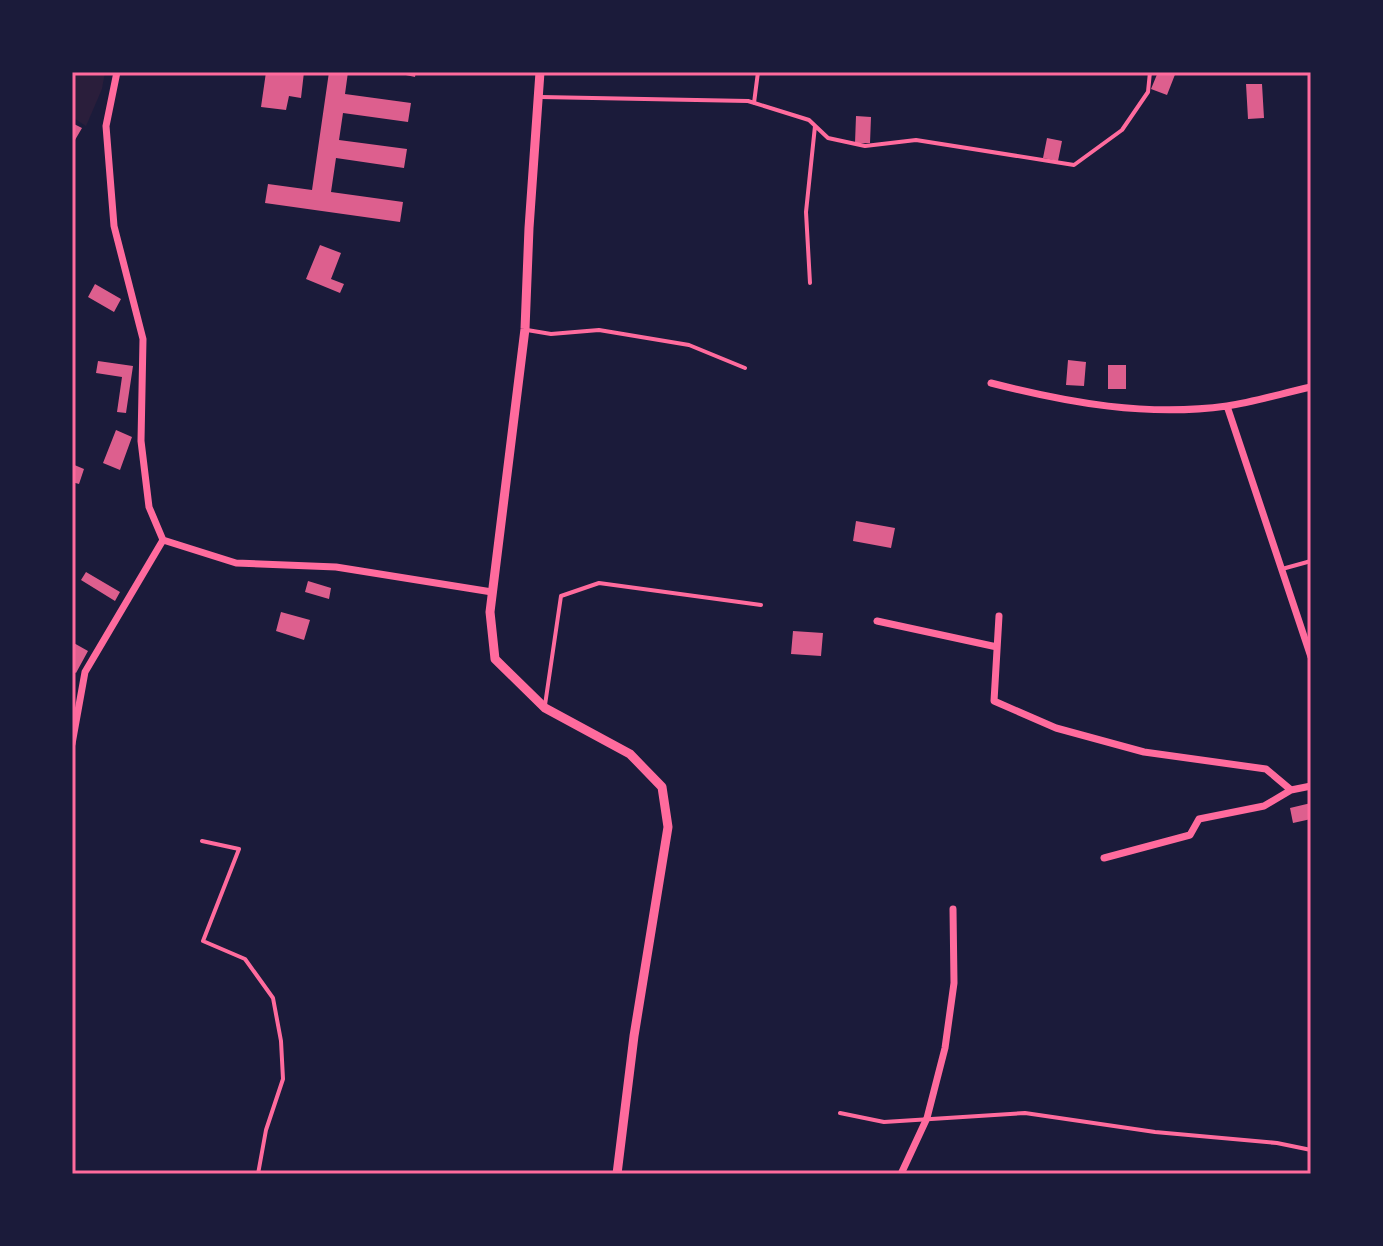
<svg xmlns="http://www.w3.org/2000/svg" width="1383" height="1246" font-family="Signika,sans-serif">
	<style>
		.green { fill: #2a1e3b }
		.building { fill: #dd5f8e }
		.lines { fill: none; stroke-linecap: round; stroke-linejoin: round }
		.service { stroke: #ff6b9d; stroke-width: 4 }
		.minor { stroke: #ff6b9d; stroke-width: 7 }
		.tertiary { stroke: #ff6b9d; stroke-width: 9 }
		.neatline { fill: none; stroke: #ff6b9d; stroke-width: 3 }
	</style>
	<rect width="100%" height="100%" fill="#1b1b3a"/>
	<path class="green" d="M72 72H105L102 89 86 126 72 117Z"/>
	<path class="building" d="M266 72H304L301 98 289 96 286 110 261 107Z
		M329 72H348L345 94 411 103 408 122 343 113 339 140 407 149 404 168 336 158 331 192 403 202 400 222 265 203 268 184 312 190Z
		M392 72H416L415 77Z
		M1158 72H1176L1167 95 1151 89Z
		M1246 84H1262L1264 118 1248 119Z
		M856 116 871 117 870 143H855Z
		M72 123 82 128 75 140 72 139Z
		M1047 138 1062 141 1058 161 1043 158Z
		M320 245 341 253 331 279 344 284 340 293 306 279Z
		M95 284 121 299 114 312 88 297Z
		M1068 360 1086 362 1084 386 1066 385Z
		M98 361 133 366 126 413 117 412 122 377 96 373Z
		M1108 365H1126V389H1108Z
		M116 430 132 437 120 470 103 463Z
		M72 464 84 469 79 484 72 482Z
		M856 521 895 528 891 548 853 541Z
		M86 572 120 592 115 601 81 580Z
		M308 581 331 588 329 599 305 592Z
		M281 612 310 620 304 640 276 631Z
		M793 631 823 633 821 656 791 654Z
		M72 642 88 651 76 673 72 671Z
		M1311 803V819L1293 823 1290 808Z"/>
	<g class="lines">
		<path class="service" d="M541 97 748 101 809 120 828 138 865 146 916 140 1074 165 1122 130 1148 92 1150 72
			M754 103 758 72
			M810 283 806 212 815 126
			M527 330 551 334 599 330 689 345 745 368
			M1282 569 1311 561
			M545 705 561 596 599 583 761 605
			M202 841 239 849 203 941 245 959 273 998 281 1041 283 1079 266 1130 258 1174
			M840 1113 884 1122 1025 1113 1155 1132 1277 1143 1311 1150"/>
		<path class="minor" d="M117 72 106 126 114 226 143 339 141 441 149 507 163 540 236 563 336 567 492 592
			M991 383C1069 403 1147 417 1227 406 1255 402 1283 393 1311 387
			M1227 406 1311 657
			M999 616 994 701 1056 728 1144 752 1266 769 1291 790
			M877 621 997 647
			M72 744 85 672 163 540
			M1104 858 1190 835 1199 819 1264 806 1291 790 1311 786
			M901 1174 927 1118 945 1048 954 983 953 909"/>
		<path class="tertiary" d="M540 72 529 228 525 329 490 612 495 659 545 708 630 754 662 787 668 827 634 1036 617 1174"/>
	</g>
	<rect width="1383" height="1246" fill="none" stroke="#1b1b3a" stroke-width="148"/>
	<rect x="74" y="74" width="1235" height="1098" class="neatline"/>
</svg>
